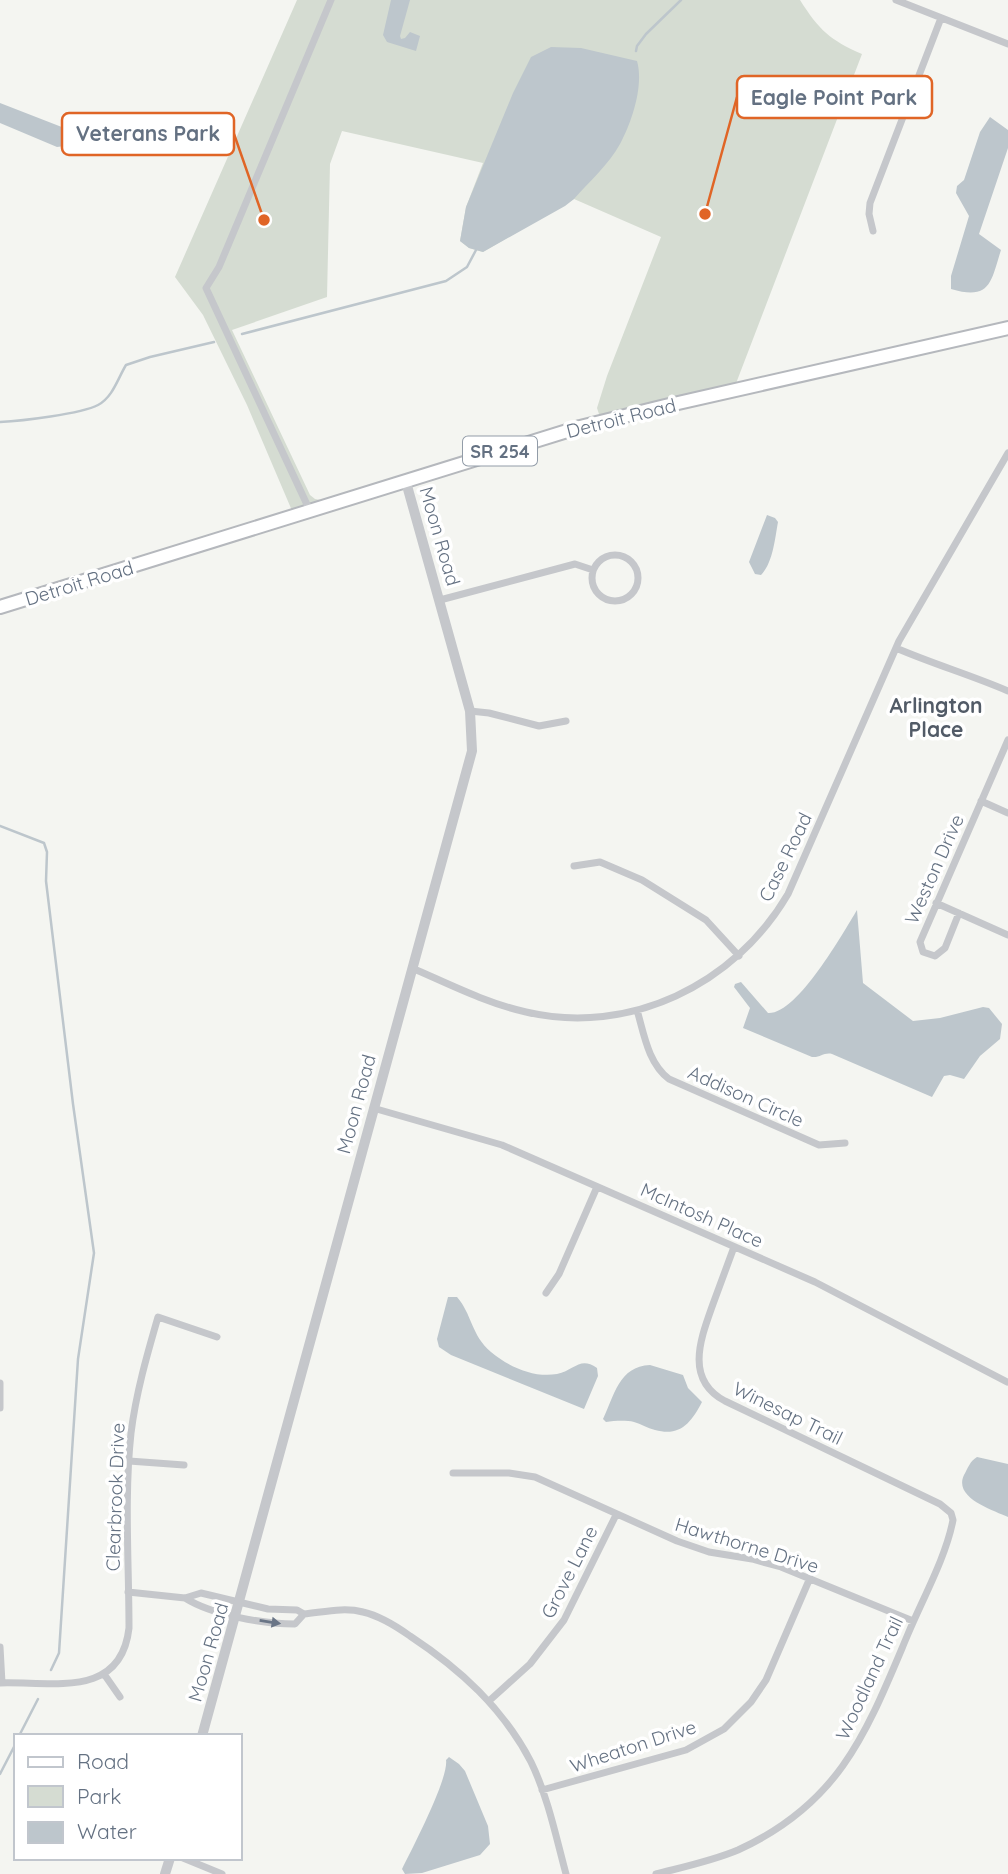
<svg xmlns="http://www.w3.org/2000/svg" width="1008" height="1874" font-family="Quicksand,sans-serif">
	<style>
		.green { fill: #d5dcd2 }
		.water { fill: #bdc6cc }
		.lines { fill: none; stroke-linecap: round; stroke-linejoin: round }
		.stream { stroke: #bdc6cc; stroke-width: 2.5 }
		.primary-casing { stroke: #b5b8bd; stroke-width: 16 }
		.minor { stroke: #c5c7cb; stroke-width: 7 }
		.tertiary { stroke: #c5c7cb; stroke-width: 10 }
		.primary { stroke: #fff; stroke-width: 12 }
		.oneway { fill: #697586 }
		.labels { text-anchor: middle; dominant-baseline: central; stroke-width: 7; stroke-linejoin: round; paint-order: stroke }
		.shield { fill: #fff; stroke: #929ca8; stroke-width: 2 }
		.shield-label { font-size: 18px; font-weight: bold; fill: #647182 }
		.street-label { font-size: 19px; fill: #647182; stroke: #fff }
		.neighbourhood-label { font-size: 21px; font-weight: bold; fill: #525b67; stroke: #fff }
		.leader { fill: none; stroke: #e06526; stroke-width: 2.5 }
		.callout-dot { fill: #e06526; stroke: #fff; stroke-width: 2.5 }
		.callout { fill: #fff; stroke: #e06526; stroke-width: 2.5 }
		.callout-label { font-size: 21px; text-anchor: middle; font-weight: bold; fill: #647182 }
	</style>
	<rect width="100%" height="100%" fill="#f4f5f1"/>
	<path class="green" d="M297 0H800C819 30 830 40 862 54L735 386 600 417 597 408 607 376 661 237 574 199 483 252 469 248 460 241 466 207 483 163 342 131 330 164 327 297 232 330 310 495 315 499 326 501 293 513 247 405 203 315 175 277Z"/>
	<path class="water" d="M391 0H410L400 36 401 39 405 38 410 32 420 36 416 51 387 42 383 35Z
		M551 47 581 48 637 61C644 85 632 122 620 144 609 164 589 182 574 199L565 206 483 252 469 248 460 241 466 207 513 93 531 57Z
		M0 103 72 131 73 138 65 146 57 147 0 123Z
		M990 117 1008 130V148L979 234 1001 250C991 281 991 301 951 289V276L969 216 956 193 957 186 964 180 980 132Z
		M767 515 775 518 778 522C775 538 773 563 761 575L755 574 749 562Z
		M857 910 863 983 913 1021 940 1018 983 1007 989 1008 1002 1024 1000 1039 980 1056 964 1079 950 1075 944 1076 932 1097 832 1054C824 1052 820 1058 812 1057L743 1028 750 1008 734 987 735 984 741 982 768 1013C797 1015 843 933 857 910Z
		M448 1297H457C472 1314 471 1335 491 1352 509 1367 534 1378 557 1374 575 1370 580 1356 597 1368L598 1376 584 1409 451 1355 439 1347 437 1339Z
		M650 1365 683 1375 688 1388 702 1402C691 1423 680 1437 655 1430 647 1428 641 1424 634 1422 625 1420 614 1421 606 1422L603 1419C614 1396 619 1366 650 1365Z
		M977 1457 1008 1464V1517C993 1510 953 1498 964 1475 968 1468 970 1461 977 1457Z
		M449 1757 459 1764 465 1771 488 1826 490 1844 480 1855 422 1873 405 1874 402 1869C412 1849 449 1778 446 1760Z"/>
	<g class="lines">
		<path class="stream" d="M636 51 637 46 646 34 681 0
			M242 334 446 281 467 267 476 250
			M0 422C21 421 81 414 98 405 113 397 118 378 126 365L150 357 214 342
			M0 826 44 843 47 852 46 881 73 1104 94 1253 78 1359 59 1653 51 1670
			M19 1736 38 1699
			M0 1774 16 1743"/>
		<defs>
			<path id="primary" d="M0 607 580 427 665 406 1008 328"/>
		</defs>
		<use href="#primary" class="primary-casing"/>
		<path class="minor" d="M896 0 1008 44
			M873 231 869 214 870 203 941 18
			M310 511 206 288 219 267 331 0
			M592 578a23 23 0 1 1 46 0a23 23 0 1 1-46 0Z
			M440 600 575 564 593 570
			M896 648C933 664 971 675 1008 691
			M470 711 489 713 539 726 566 721
			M981 801 1008 813
			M574 866 600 862 642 880 706 920 739 956
			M936 903 1008 935
			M959 913 945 948 935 956 923 952 920 942 1008 740
			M412 968C449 984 486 1003 526 1012 629 1036 735 985 788 894L899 641 1008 453
			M637 1010C644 1034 648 1063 669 1079L819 1145 845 1143
			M373 1108 502 1145 815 1282 1007 1382
			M546 1293 559 1274 597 1187
			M0 1383V1408
			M129 1461 184 1465
			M453 1473H509L535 1477 677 1541 709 1552 752 1559 781 1567 913 1621
			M128 1592 185 1598 201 1593 268 1609 297 1610 304 1614C324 1612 344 1607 363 1612 380 1616 396 1626 410 1636 460 1669 503 1708 531 1762 548 1797 556 1837 566 1874
			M185 1598C212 1615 263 1624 295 1624L304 1614
			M0 1647 2 1683
			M104 1674 120 1697
			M0 1683C50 1681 121 1700 129 1628 129 1563 124 1497 131 1433 136 1393 147 1355 158 1317L217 1337
			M489 1701 530 1664 564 1620 616 1515
			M542 1790 686 1750 724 1729 751 1702 766 1680 810 1578
			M183 1858 222 1874
			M656 1874C683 1867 712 1861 738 1850 841 1803 867 1731 908 1634 923 1598 946 1557 953 1520L951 1513 940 1504 725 1401C684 1379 701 1338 713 1304 720 1285 727 1266 734 1247"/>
		<path class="tertiary" d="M202 1736 472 751 470 711 406 482
			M165 1874 170 1858"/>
		<use href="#primary" class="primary"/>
	</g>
	<defs><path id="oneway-solid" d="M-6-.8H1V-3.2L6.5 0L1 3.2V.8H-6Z" transform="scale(1.75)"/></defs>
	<use class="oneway" href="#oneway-solid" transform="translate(270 1622) rotate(9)"/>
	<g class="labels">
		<rect class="shield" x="463" y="436.5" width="74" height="29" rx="5"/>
		<g class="shield-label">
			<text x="500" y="451">SR 254</text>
		</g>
		<g class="street-label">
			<text transform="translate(621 418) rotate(-14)">Detroit Road</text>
			<text transform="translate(440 536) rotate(74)">Moon Road</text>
			<text transform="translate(79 583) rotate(-17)">Detroit Road</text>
			<text transform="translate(785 857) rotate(-64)">Case Road</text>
			<text transform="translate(934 869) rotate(-66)">Weston Drive</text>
			<text transform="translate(746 1096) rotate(24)">Addison Circle</text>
			<text transform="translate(356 1104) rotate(-75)">Moon Road</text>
			<text transform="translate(702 1215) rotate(24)">McIntosh Place</text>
			<text transform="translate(788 1413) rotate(26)">Winesap Trail</text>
			<text transform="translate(115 1497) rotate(-88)">Clearbrook Drive</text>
			<text transform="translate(747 1545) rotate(17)">Hawthorne Drive</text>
			<text transform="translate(569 1572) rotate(-63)">Grove Lane</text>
			<text transform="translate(208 1652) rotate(-74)">Moon Road</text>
			<text transform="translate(869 1678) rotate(-65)">Woodland Trail</text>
			<text transform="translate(633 1746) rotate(-18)">Wheaton Drive</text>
		</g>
		<g class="neighbourhood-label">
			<text x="936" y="705">Arlington<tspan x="936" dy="24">Place</tspan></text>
		</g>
	</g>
	<path class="leader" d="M705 214L737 97M264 220L234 134"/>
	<g class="callout-dot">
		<circle cx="705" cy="214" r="7"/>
		<circle cx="264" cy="220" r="7"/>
	</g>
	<g class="callout">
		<rect x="737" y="76" width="195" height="42" rx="7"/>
		<rect x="62" y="113" width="172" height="42" rx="7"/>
	</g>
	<g class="callout-label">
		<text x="834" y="105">Eagle Point Park</text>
		<text x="148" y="141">Veterans Park</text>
	</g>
	<rect x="14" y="1734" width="228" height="126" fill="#ffffff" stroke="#c1c6cd" stroke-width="2"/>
	<rect x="28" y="1757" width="35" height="10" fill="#ffffff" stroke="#c1c6cd" stroke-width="2"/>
	<text x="77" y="1769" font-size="21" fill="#647182">Road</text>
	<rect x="28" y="1786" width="35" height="21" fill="#d5dcd2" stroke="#c1c6cd" stroke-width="2"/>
	<text x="77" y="1804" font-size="21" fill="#647182">Park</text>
	<rect x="28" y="1822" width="35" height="21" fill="#bdc6cc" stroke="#c1c6cd" stroke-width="2"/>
	<text x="77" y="1839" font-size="21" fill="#647182">Water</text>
</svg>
